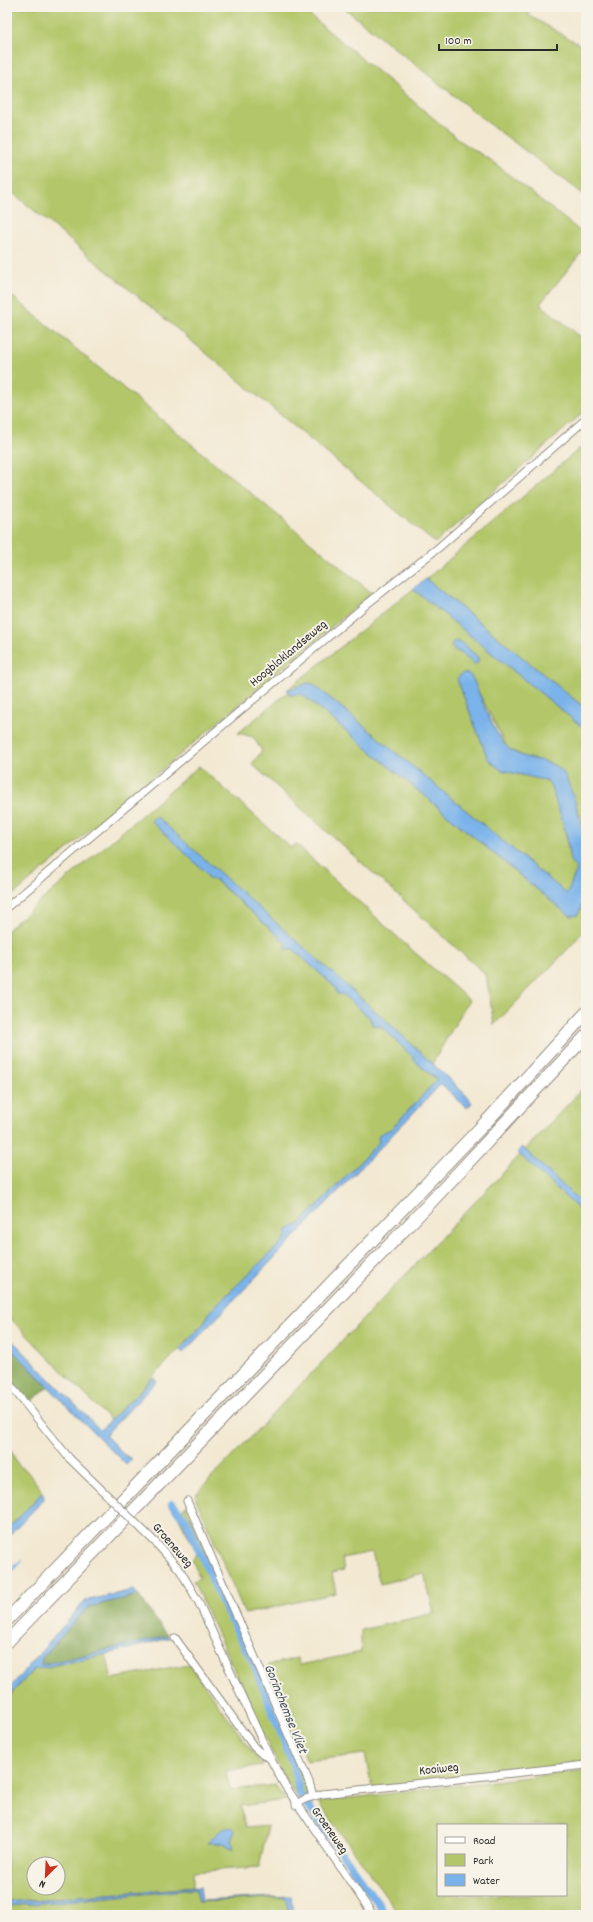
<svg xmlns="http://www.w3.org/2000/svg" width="593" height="1922" font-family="Dekko,sans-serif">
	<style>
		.green { fill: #b3c76a; stroke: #6f794a; fill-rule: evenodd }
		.forest { fill: #8eac5e; stroke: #5c6c44 }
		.water { fill: #7ab3ea; stroke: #526f8a }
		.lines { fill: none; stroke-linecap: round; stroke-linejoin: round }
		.stream { stroke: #7ab3ea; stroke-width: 2.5 }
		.canal { stroke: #7ab3ea; stroke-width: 8 }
		.street-casing { stroke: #8f8a7f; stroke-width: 9 }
		.highway-casing { stroke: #8f8a7f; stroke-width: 14 }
		.street { stroke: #fff; stroke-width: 7 }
		.highway { stroke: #fff; stroke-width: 12 }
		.street-bridge-casing { stroke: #8f8a7f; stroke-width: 9; stroke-linecap: butt }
		.street-bridge { stroke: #fff; stroke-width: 7 }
		.labels { text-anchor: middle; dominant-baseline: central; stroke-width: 4; stroke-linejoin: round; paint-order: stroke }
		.street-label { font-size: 13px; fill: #2b2b2b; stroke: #f7f3e8 }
		.water-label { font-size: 14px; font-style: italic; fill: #435464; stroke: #f7f3e8 }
	</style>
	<rect width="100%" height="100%" fill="#f7f3e8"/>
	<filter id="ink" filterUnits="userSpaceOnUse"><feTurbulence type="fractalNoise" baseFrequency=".025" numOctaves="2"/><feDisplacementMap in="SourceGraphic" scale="8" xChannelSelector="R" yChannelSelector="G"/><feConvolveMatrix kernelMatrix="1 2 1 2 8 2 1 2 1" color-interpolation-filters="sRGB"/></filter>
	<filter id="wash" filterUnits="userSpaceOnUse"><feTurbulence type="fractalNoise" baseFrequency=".012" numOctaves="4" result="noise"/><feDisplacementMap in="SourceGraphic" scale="16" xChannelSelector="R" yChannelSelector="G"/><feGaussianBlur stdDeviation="0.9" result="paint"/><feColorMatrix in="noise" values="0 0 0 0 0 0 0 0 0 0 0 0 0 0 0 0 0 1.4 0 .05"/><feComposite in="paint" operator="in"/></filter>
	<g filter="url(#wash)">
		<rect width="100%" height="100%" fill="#f3e9d3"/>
		<path class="green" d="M16 7H300L462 142 493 162 586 236V247L540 304 586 341V410L435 543 7 188V17Z
			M343 7H533L528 15 586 48V196L487 122Z
			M7 292 372 593 7 900Z
			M586 443V709L426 579Z
			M413 589 586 730V838L581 817 552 764 525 757 507 748 470 675 457 679 488 759C508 780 532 771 550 784 556 799 562 816 565 831 568 844 567 859 577 869L567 894 313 684 287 690ZM458 641 478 657 468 659C463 654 458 652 452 648Z
			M288 692 290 695 300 694 304 696 562 910 579 913 586 891V928L570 947 494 1025 487 981 484 973 252 764 262 751 253 737 238 733Z
			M199 766 291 848 296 844 404 943 469 1000 432 1064 392 1026 156 817 206 873 209 879 215 880 286 943V949H293L335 987 337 994H342L370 1018 371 1023 384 1029 413 1057C415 1064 431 1074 437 1080L391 1129 379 1135V1142L300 1224 287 1230 285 1239 211 1310 204 1323 111 1421 7 1315V930Z
			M586 1085V1207L525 1150Z
			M520 1155 584 1214 582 1221 586 1220V1763L372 1788 365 1754 307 1761 268 1665 297 1658 300 1665 361 1652V1630L434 1613 424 1573 380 1584 372 1552 342 1558 344 1570 332 1573 336 1593 245 1614 196 1499 197 1493Z
			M7 1442 18 1465 26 1470 43 1492 7 1530Z
			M186 1506 307 1783V1795L298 1799 282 1774 193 1581 200 1578 192 1560 197 1553 177 1514Z
			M106 1654 112 1679 189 1664 262 1765 226 1771 230 1790 275 1785 286 1800 240 1806 246 1828 268 1826 259 1867 193 1872V1887L7 1902V1699L33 1670ZM235 1831 231 1840 234 1849 229 1848 225 1843H214L212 1839 216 1834ZM34 1864H58V1888H34Z
			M586 1770V1915H400L318 1802ZM438 1825H566V1895H438Z
			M196 1889 199 1902 282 1897 286 1899 289 1915H7V1906Z"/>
		<path class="forest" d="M7 1344 48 1387 29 1403 7 1376Z
			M138 1595 168 1636 41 1665 42 1658 88 1607Z"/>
		<path class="water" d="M426 579 586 709V730L413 589Z
			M455 641 462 643 478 657V663L474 664 461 653 452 648V643Z
			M465 673 470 675 473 679C480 695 495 736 507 747 520 761 545 757 560 769 566 774 568 783 571 790 584 822 593 884 578 915L571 916 562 910 304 696 300 694 290 695 287 690 308 683 313 684 567 894 577 869 570 861 566 832 550 784 547 781 501 770 488 759 457 679 461 674Z
			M156 816 392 1026 465 1094 472 1103 467 1108 441 1084 183 1353 180 1350 204 1323 211 1310 285 1239 287 1230 300 1224 379 1142 378 1135 391 1129 437 1080C431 1073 415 1064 413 1057L384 1029 379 1025 373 1026 370 1018 342 994H337L335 987 293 949H286V943L216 880 209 879 206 873 151 821Z
			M522 1147 586 1207V1220L581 1221 584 1214 517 1152Z
			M7 1335 100 1430 153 1378 157 1381 105 1435 123 1454 132 1459 126 1465 14 1352 7 1344Z
			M43 1492 44 1499 7 1538V1530Z
			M134 1590 138 1595 88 1607 42 1658 41 1665 168 1636 169 1638 116 1652 33 1670 7 1699V1691L85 1601Z
			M232 1827 235 1831 231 1840 234 1849 229 1848 225 1843H207L222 1829Z
			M200 1887 202 1901 291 1896 293 1915H289L286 1899 282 1897 199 1902 196 1889 7 1906V1902Z"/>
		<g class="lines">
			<path class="stream" d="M16 1567 21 1561
				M7 1575 16 1567 14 1565"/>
			<path class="canal" d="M172 1504 186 1520 221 1600 254 1664 293 1764 300 1795 386 1915"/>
		</g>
	</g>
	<g filter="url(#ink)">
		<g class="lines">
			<defs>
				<path id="street" d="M7 907 367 604 438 548 586 419
					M7 1381 69 1458
					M187 1501 309 1782 313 1796
					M155 1542 180 1570 198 1601 270 1758 284 1784 373 1915
					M175 1638 254 1747 263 1755 270 1758
					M296 1805 305 1799 322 1794 586 1765"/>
				<path id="highway" d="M7 1620 487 1121 586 1013
					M7 1642 428 1205 586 1036"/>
			</defs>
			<use href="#street" class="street-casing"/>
			<use href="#highway" class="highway-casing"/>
			<use href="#street" class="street"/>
			<use href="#highway" class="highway"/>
			<defs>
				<path id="street-bridge" d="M69 1458 155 1542"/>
			</defs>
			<use href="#street-bridge" class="street-bridge-casing"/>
			<use href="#street-bridge" class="street-bridge"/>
		</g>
	</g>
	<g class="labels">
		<g class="street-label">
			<text transform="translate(289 654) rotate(-40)">Hoogbloklandseweg</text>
			<text transform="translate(172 1546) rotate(49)">Groeneweg</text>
			<text transform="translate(439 1770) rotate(-6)">Kooiweg</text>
			<text transform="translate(329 1831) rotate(55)">Groeneweg</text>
		</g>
		<g class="water-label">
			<text transform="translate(285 1709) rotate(68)">Gorinchemse Vliet</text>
		</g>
	</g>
	<rect width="593" height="1922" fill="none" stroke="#f7f3e8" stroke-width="24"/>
	<rect x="437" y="1824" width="130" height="72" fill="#f7f3e8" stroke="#a5a39c"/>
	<rect x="445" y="1837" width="20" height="6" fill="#ffffff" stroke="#a5a39c"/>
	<text x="473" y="1844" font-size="12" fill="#2b2b2b">Road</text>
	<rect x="445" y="1854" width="20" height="12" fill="#b3c76a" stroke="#a5a39c"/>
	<text x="473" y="1864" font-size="12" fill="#2b2b2b">Park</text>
	<rect x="445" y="1874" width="20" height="12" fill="#7ab3ea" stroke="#a5a39c"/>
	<text x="473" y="1884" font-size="12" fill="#2b2b2b">Water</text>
	<g transform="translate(46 1876) rotate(204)"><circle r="19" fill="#f7f3e8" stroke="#a5a39c"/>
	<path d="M0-3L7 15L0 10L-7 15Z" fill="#c8321e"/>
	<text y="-6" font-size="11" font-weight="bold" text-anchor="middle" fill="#2b2b2b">N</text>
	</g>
	<path d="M439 44v6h118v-6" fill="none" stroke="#2b2b2b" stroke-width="2"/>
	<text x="445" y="44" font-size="12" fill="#2b2b2b" stroke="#f7f3e8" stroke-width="3" paint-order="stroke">100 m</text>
</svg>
